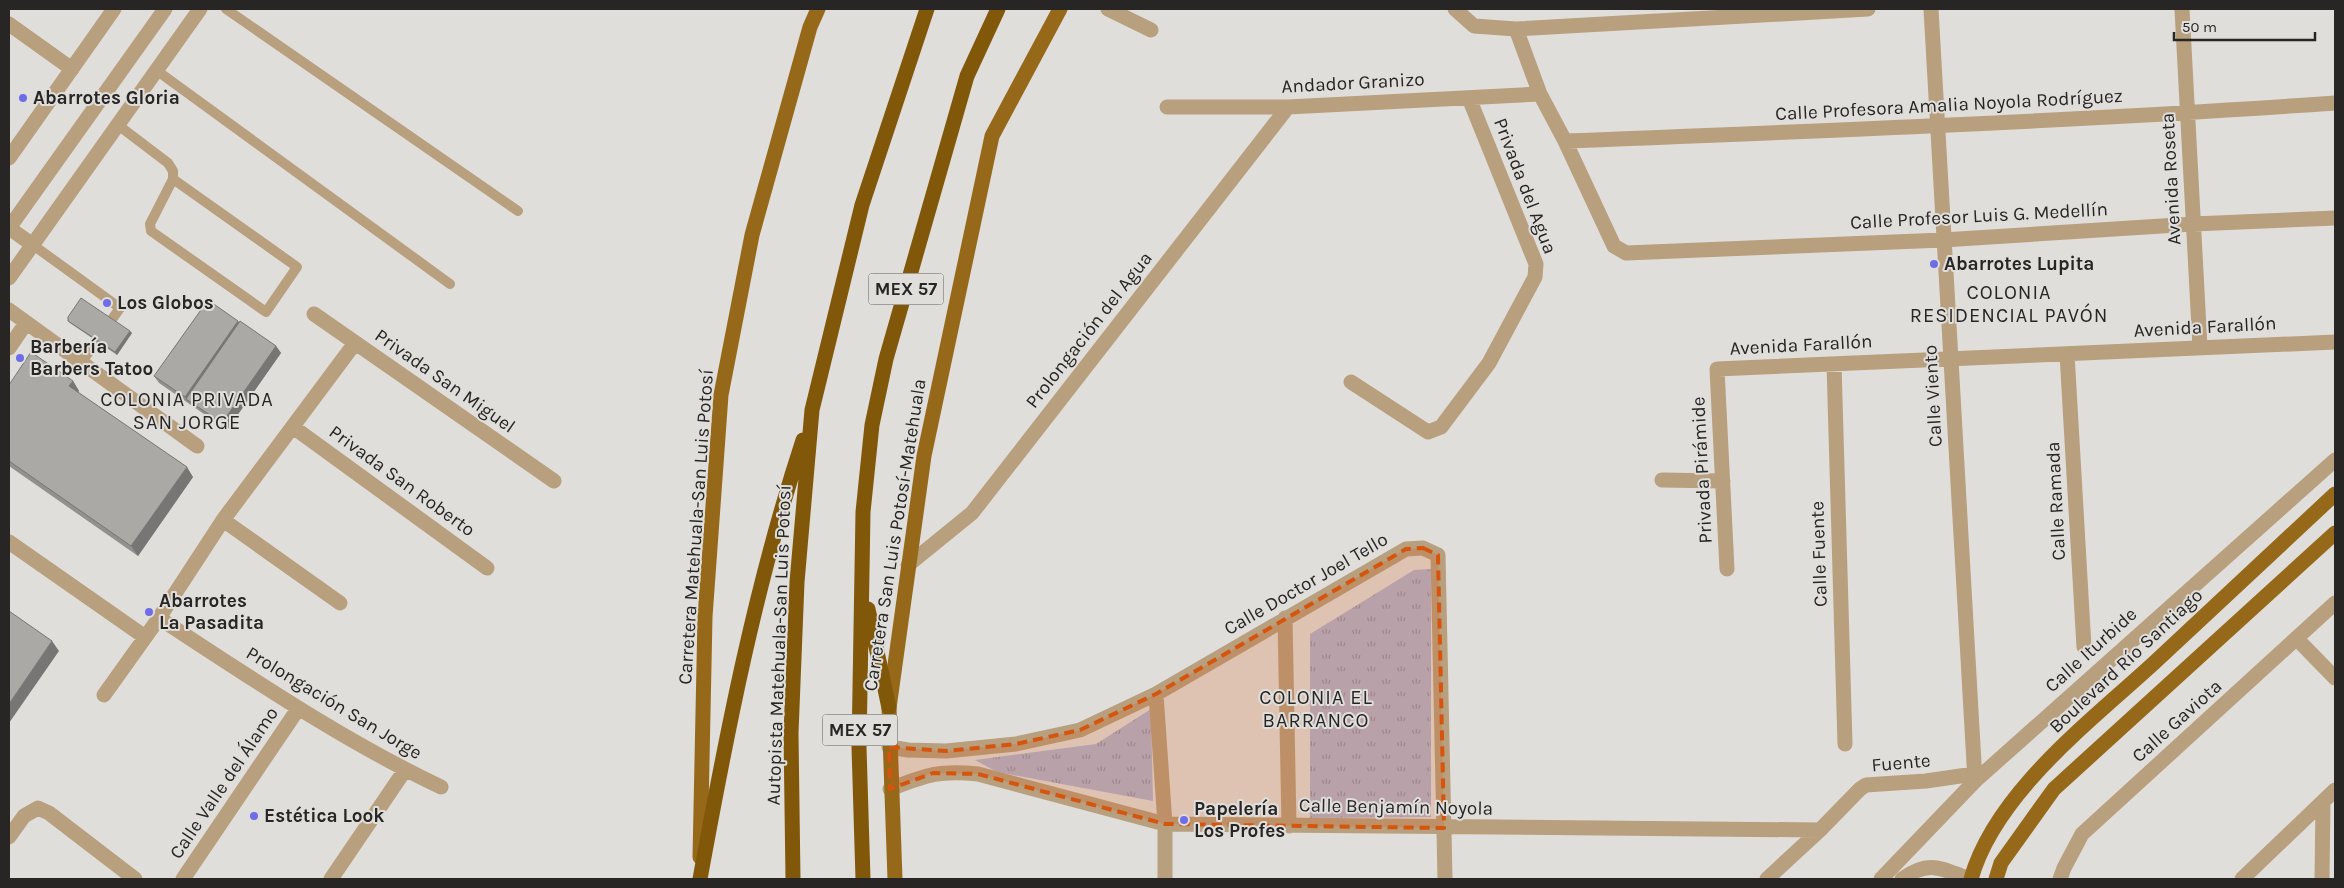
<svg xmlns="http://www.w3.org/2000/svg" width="2344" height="888" font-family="Karla,sans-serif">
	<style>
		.park { fill: url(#park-tufts) }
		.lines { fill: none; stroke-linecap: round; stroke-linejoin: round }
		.service { stroke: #b89f7d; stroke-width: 10 }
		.pedestrian { stroke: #b89f7d; stroke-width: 15 }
		.minor { stroke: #b89f7d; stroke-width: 15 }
		.tertiary { stroke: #b89f7d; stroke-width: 15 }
		.primary { stroke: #96691a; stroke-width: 15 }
		.motorway { stroke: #815809; stroke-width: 15 }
		.wall { fill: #93918e }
		.shaded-wall { fill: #787674 }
		.building { fill: #aba9a5; stroke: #787674 }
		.marked { fill: #d5540e; fill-opacity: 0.2; stroke: #d5540e; stroke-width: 4; stroke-dasharray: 10 6; stroke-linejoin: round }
		.poi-dot { fill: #6e6de7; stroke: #e0dedb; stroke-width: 2 }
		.labels { text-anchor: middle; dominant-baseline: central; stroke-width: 4; stroke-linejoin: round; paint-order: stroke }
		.shield { fill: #e0dedb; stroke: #5e5d5c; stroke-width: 1 }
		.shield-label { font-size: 18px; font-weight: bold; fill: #272625 }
		.street-label { font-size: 19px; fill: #272625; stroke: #e0dedb }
		.poi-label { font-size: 19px; font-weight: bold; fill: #272625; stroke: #e0dedb; text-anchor: start }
		.neighbourhood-label { font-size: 20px; letter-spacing: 1px; fill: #272625; stroke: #e0dedb }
	</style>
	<defs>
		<pattern id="park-tufts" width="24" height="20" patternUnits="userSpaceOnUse" patternTransform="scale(1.25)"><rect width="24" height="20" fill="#b2b5d1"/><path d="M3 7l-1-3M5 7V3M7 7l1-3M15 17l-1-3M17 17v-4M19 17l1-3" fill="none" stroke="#9193a9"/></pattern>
	</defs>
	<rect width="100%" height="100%" fill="#e0dedb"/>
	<path class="park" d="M1431 569V817L1310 818V634L1414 570Z
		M1151 709 1153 801 997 772 975 760 1096 744Z"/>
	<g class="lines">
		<path class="service" d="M226 9 518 211
			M156 70 450 284
			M118 125 168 163 173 171V179L150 224 151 231 266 312 297 267 173 179
			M33 245 120 308 81 363"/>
		<path class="pedestrian" d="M9 24 72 69"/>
		<path class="minor" d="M1108 9 1151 30
			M1455 9 1474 26 1516 29 1868 9
			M1931 9 1975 781
			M2182 9 2200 347
			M1516 29 1540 94 1565 141 1614 246 1626 253 1943 240 2193 224 2335 218
			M1167 107H1288L1540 94
			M1565 141C1822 131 2079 121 2335 103
			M9 158 114 9
			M9 228 33 245
			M9 310 197 446
			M314 314 554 481
			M9 348 26 323
			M2067 354 2084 647
			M1834 364 1845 744
			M1351 382 1428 432 1441 427 1489 363 1535 277 1536 264 1469 98
			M293 427 487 568
			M1662 480 1723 481
			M223 520 340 603
			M9 542 145 637
			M908 565 972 513 1288 107
			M1727 569 1717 369 2335 342
			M159 618C251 678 342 740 441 787
			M1285 618 1289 826
			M2297 639 2335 678
			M1156 694 1165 824V879
			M104 695 159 618 223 520 355 343
			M889 747 908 750 946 751 1016 744 1080 730 1156 694 1406 549 1423 548 1438 555 1445 879
			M890 789C927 775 938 770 978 774L1165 824 1820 830
			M9 837 24 816 38 808 49 813 135 879
			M183 879 298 709
			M331 879 405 770
			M1767 879 1820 830 1860 789 1866 785 1926 781 1974 774
			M1902 879C1930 859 1941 869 1970 879
			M2060 879 2064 868 2082 834 2335 603
			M2242 879 2335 790
			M2322 879 2323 802"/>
		<path class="tertiary" d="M9 228 165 9
			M9 278 200 9
			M1881 879 1975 781 2335 460"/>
		<path class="primary" d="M700 857 705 617 721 395 752 235 810 27 818 9
			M895 879 889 708 924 456 992 136 1060 9
			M1971 879C1995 793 2091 721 2155 662 2215 606 2275 550 2335 494
			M1996 879 2001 863 2054 789 2335 533"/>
		<path class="motorway" d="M868 609 889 708
			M700 879C727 731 756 583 803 440
			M793 879 791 733 797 582 812 410 862 205 927 9
			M863 879 859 747 863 512 872 425 886 359 967 76 998 9"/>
	</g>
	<path class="wall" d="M68 321 132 333 117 355 70 323Z
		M239 322 276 346 281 353 227 430 159 383 154 376Z
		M73 381 79 391 78 392 193 477 138 556 9 466V385Z"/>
	<path class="shaded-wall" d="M238 321 243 328 186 399 190 404 185 397Z
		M130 331 132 333 117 355 115 352Z
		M276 346 281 353 227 430 222 423Z
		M73 381 79 391 76 395 69 386Z
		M187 467 193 477 138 556 131 546Z
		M52 641 59 651 9 723V704Z"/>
	<path class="building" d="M81 298 130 331 115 352 68 321V317Z
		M208 300 238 321 185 397 154 376Z
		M240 321 276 346 222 423 186 399Z
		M31 352 73 381 69 386 187 467 131 546 9 461V385Z
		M9 611 52 641 9 704Z"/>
	<path class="marked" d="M1423 548 1438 555 1444 828 1165 824 978 774 933 773 890 789 889 747 946 751 1016 744 1080 730 1156 694 1406 549Z"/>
	<g class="poi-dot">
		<circle cx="23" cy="98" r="5"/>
		<circle cx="1934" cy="264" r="5"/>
		<circle cx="107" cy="303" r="5"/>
		<circle cx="20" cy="358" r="5"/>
		<circle cx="149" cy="612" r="5"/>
		<circle cx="254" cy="816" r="5"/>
		<circle cx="1184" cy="820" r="5"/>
	</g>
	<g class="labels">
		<g class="shield">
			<rect x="868.5" y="273.5" width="75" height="31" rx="4"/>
			<rect x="822.5" y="714.5" width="75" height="31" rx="4"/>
		</g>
		<g class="shield-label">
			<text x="906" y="289">MEX 57</text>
			<text x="860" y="730">MEX 57</text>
		</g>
		<g class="street-label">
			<text transform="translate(1353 83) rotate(-3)">Andador Granizo</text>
			<text transform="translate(1949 105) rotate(-3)">Calle Profesora Amalia Noyola Rodríguez</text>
			<text transform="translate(2171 179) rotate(-93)">Avenida Roseta</text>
			<text transform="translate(1525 186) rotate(69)">Privada del Agua</text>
			<text transform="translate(1979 216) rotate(-3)">Calle Profesor Luis G. Medellín</text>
			<text transform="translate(2205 327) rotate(-3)">Avenida Farallón</text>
			<text transform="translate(1089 330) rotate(-52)">Prolongación del Agua</text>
			<text transform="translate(1801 345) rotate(-3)">Avenida Farallón</text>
			<text transform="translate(445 381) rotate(35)">Privada San Miguel</text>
			<text transform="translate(1933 396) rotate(-93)">Calle Viento</text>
			<text transform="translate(1702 470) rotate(-93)">Privada Pirámide</text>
			<text transform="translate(402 481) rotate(36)">Privada San Roberto</text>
			<text transform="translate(2056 501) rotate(-93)">Calle Ramada</text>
			<text transform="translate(696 527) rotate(-86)">Carretera Matehuala-San Luis Potosí</text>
			<text transform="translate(895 535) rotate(-81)">Carretera San Luis Potosí-Matehuala</text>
			<text transform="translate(1819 554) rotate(-92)">Calle Fuente</text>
			<text transform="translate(1306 584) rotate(-30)">Calle Doctor Joel Tello</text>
			<text transform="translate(779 645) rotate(-88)">Autopista Matehuala-San Luis Potosí</text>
			<text transform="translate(2091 650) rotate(-42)">Calle Iturbide</text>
			<text transform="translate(2126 661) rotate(-43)">Boulevard Río Santiago</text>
			<text transform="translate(334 703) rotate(31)">Prolongación San Jorge</text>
			<text transform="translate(2177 721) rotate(-42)">Calle Gaviota</text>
			<text transform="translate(1901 763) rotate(-5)">Fuente</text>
			<text transform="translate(224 783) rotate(-56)">Calle Valle del Álamo</text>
			<text transform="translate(1396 807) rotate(1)">Calle Benjamín Noyola</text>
		</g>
		<g class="poi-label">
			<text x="33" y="98">Abarrotes Gloria</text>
			<text x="1944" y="264">Abarrotes Lupita</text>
			<text x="117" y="303">Los Globos</text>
			<text x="30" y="347">Barbería<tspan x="30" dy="22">Barbers Tatoo</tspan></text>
			<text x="159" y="601">Abarrotes<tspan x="159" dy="22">La Pasadita</tspan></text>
			<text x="1194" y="809">Papelería<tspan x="1194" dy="22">Los Profes</tspan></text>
			<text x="264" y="816">Estética Look</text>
		</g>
		<g class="neighbourhood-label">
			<text x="2009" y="292">COLONIA<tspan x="2009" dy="23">RESIDENCIAL PAVÓN</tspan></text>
			<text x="187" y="399">COLONIA PRIVADA<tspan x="187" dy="23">SAN JORGE</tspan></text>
			<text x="1316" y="697">COLONIA EL<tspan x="1316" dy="23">BARRANCO</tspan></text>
		</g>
	</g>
	<rect width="2344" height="888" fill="none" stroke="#272625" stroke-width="20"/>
	<path d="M2174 32v8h141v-8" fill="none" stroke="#272625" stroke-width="2.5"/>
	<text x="2182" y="32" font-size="15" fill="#272625" stroke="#e0dedb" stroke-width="4" paint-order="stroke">50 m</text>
</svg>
